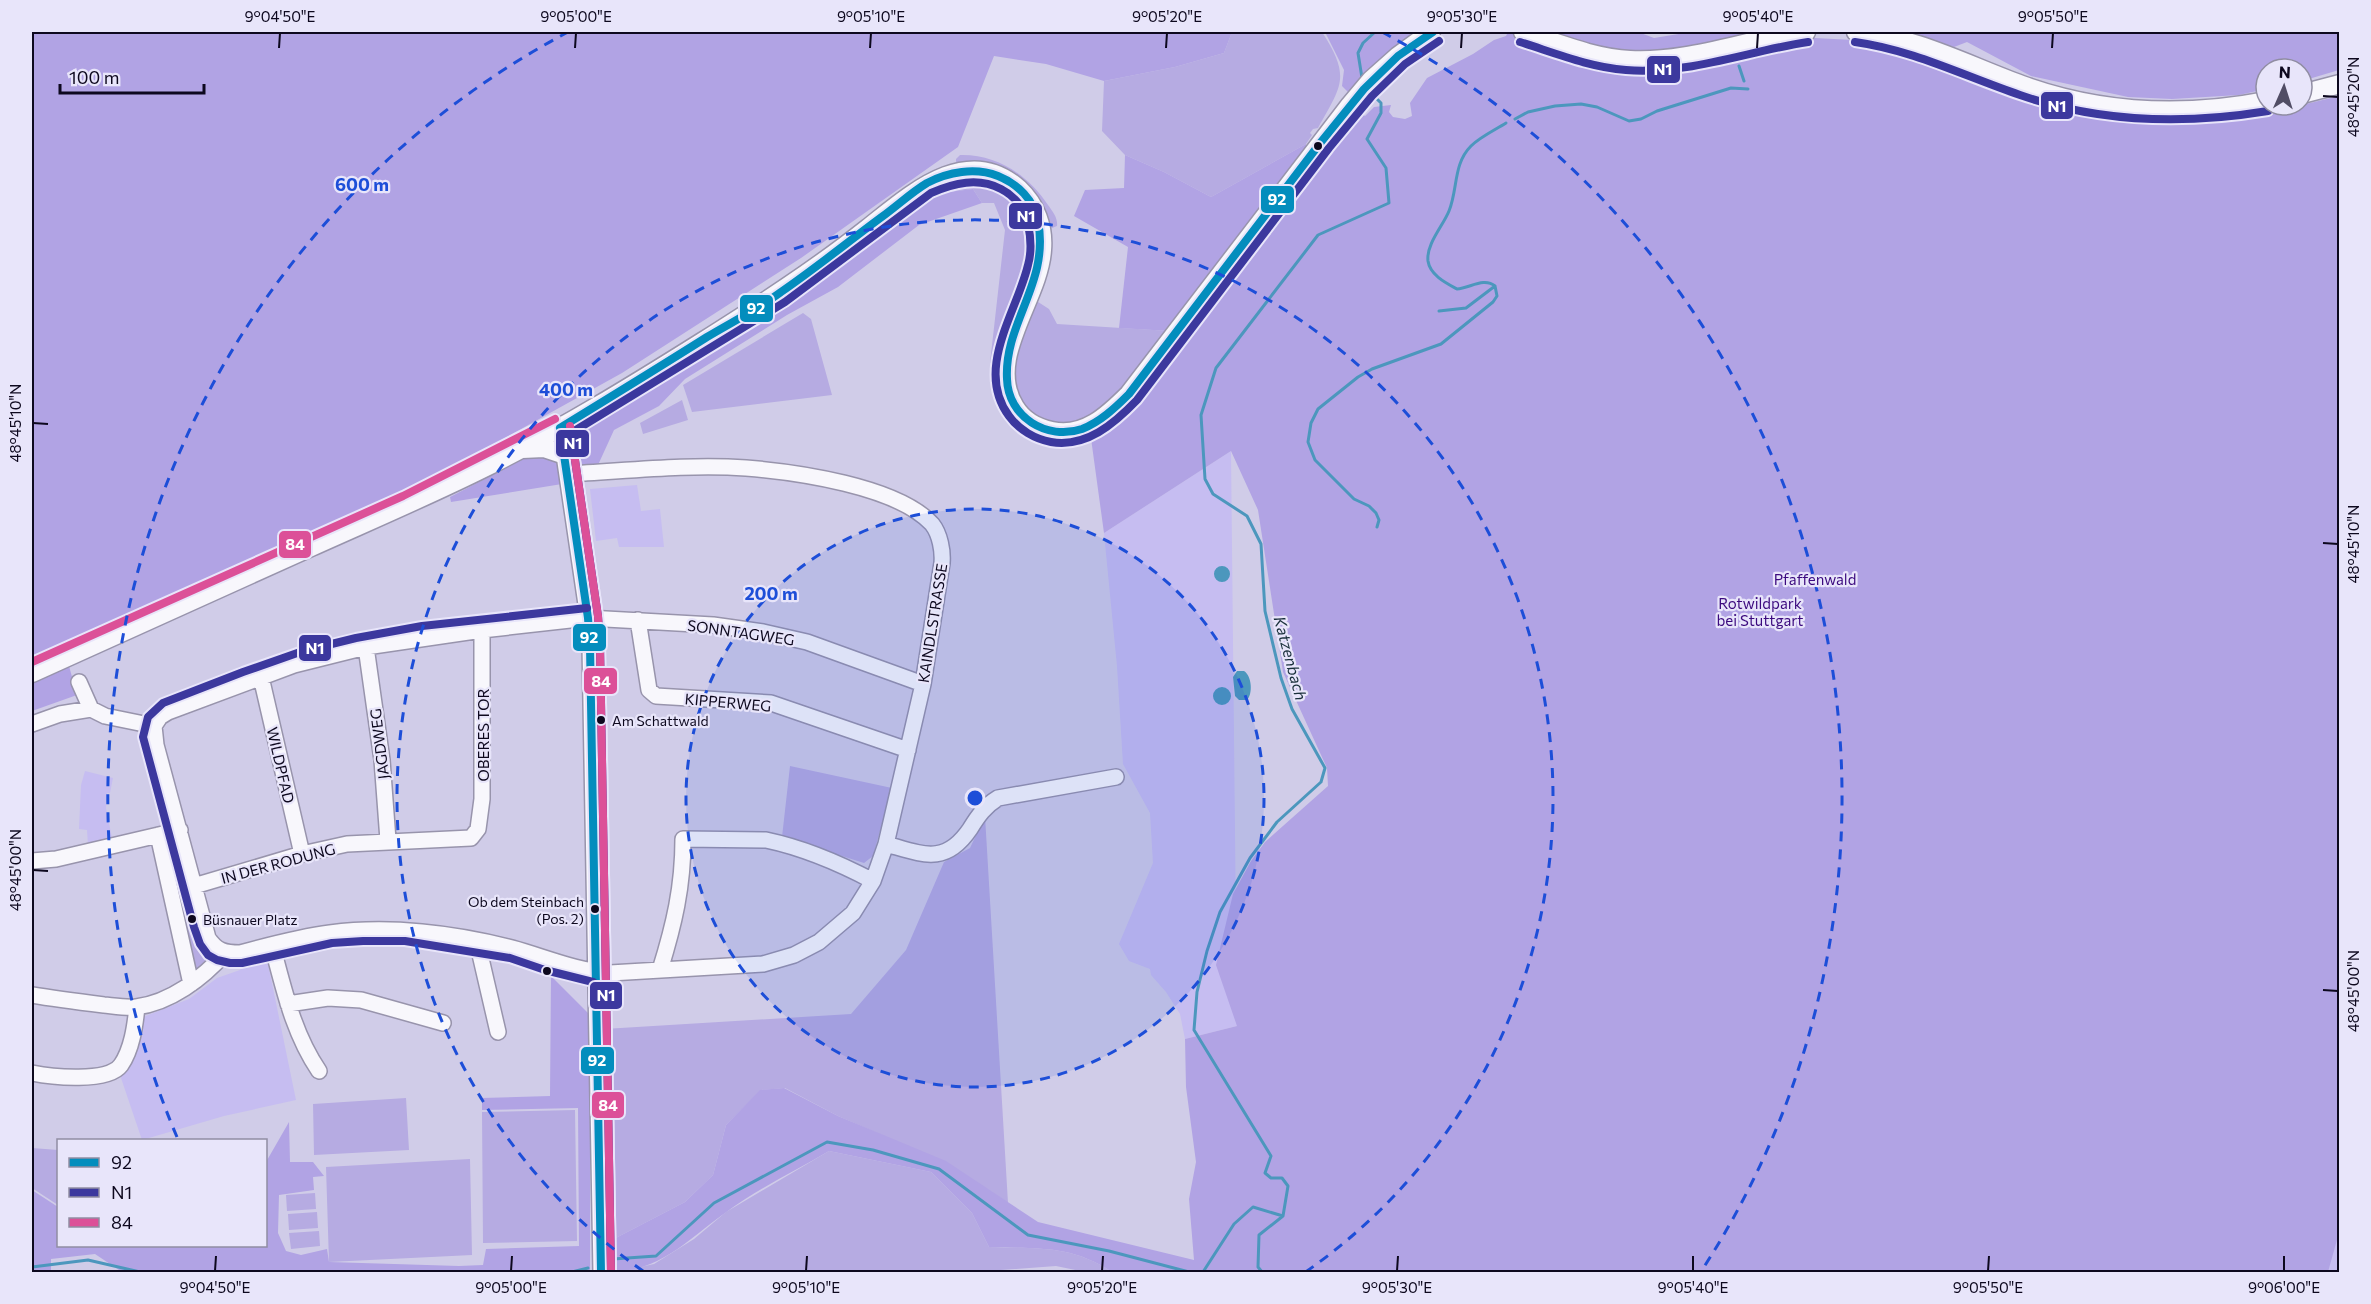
<svg xmlns="http://www.w3.org/2000/svg" width="2371" height="1304" font-family="Commissioner,sans-serif">
	<style>
		.built { fill: #c6bdf1 }
		.green { fill: #b6abe2 }
		.forest { fill: #b1a3e4 }
		.water { fill: #4c97bd }
		.lines { fill: none; stroke-linecap: round; stroke-linejoin: round }
		.stream { stroke: #4c97bd; stroke-width: 3 }
		.minor-casing { stroke: #9894ac; stroke-width: 18 }
		.major-casing { stroke: #9894ac; stroke-width: 21 }
		.minor { stroke: #f8f7fc; stroke-width: 15 }
		.major { stroke: #f8f7fc; stroke-width: 18 }
		.bus-1-casing { stroke: #e8e5fa; stroke-width: 12 }
		.bus-2-casing { stroke: #e8e5fa; stroke-width: 12 }
		.bus-3-casing { stroke: #e8e5fa; stroke-width: 12 }
		.bus-1 { stroke: #038dbd; stroke-width: 8 }
		.bus-2 { stroke: #3c389e; stroke-width: 8 }
		.bus-3 { stroke: #dc5098; stroke-width: 8 }
		.ticks { fill: none; stroke: #0d081e; stroke-width: 2 }
		.ring { fill: none; stroke: #1d4ed8; stroke-width: 3; stroke-dasharray: 10 8 }
		.bus-dot { fill: #0d081e; stroke: #e8e5fa; stroke-width: 2 }
		.labels { text-anchor: middle; dominant-baseline: central; stroke-width: 4.5; stroke-linejoin: round; paint-order: stroke }
		.bus-label { font-size: 14px; fill: #0d081e; stroke: #e8e5fa; text-anchor: start }
		.park-label { font-size: 15px; fill: #3b097e; stroke: #e8e5fa }
		.street-label { font-size: 15px; fill: #0d081e; stroke: #e8e5fa }
		.water-label { font-size: 16px; font-style: italic; fill: #1a303b; stroke: #e8e5fa }
		.centre { fill: #1d4ed8; stroke: #e8e5fa; stroke-width: 3 }
		.ring-label { font-size: 18px; text-anchor: middle; font-weight: bold; fill: #1d4ed8; stroke: #e8e5fa; stroke-width: 4.5; stroke-linejoin: round; paint-order: stroke }
		.line-badge { stroke: #e8e5fa; stroke-width: 2 }
		.badge-label { font-size: 16px; text-anchor: middle; font-weight: bold; fill: #fff }
		.neatline { fill: none; stroke: #0d081e; stroke-width: 2 }
		.ticks-label { font-size: 15px; text-anchor: middle; fill: #0d081e }
	</style>
	<rect width="100%" height="100%" fill="#d0cce8"/>
	<path class="built" d="M1231 451 1237 1026 1185 1039 1180 1014 1166 992 1151 975 1150 969 1129 961 1119 944 1153 863 1150 813 1123 764 1117 666 1104 533Z
		M637 485 641 511 660 509 664 547H619L617 538 596 541 590 489Z
		M85 771 113 778 110 793H107L106 808 112 838 88 845 87 830 79 829 81 785Z
		M267 959 296 1100 224 1116 142 1140 121 1078 143 1017 189 999 217 978 240 970 246 963Z
		M2339 1229V1272H2328L2336 1237Z"/>
	<path class="green" d="M1232 32H1322C1351 77 1342 85 1318 128L1313 129 1310 133 1312 135 1306 144 1211 197 1164 172 1125 155 1102 131 1104 81 1175 67 1224 53Z
		M960 155C997 154 1028 175 1048 205 1053 212 1058 218 1057 226L1052 228 1049 226 1040 204 956 165V159Z
		M982 179C1072 203 1019 305 1000 363H990L1005 230 994 203H982L973 189 923 195 954 180Z
		M1035 300 1049 309 1057 324 1170 331 1137 374 1096 415 1063 425 1039 420 1022 405 1013 381 1019 338Z
		M803 313 811 319 832 395 692 412 683 385Z
		M682 400 688 420 643 434 640 423Z
		M790 766 892 788 873 856 864 863 782 837Z
		M985 816 1008 1203 949 1164 838 1116 785 1088 761 1090 726 1125 713 1175 685 1202 608 1242 604 1029 851 1014 906 950 944 862 970 848Z
		M170 844 173 849 174 844 188 892 182 896 176 893 168 849Z
		M184 906 192 908 207 954 206 960 196 970 194 969 179 913Z
		M406 1098 409 1150 314 1155 313 1104Z
		M575 1110 577 1241 483 1243 482 1112Z
		M32 1148 58 1150V1205L32 1188Z
		M829 1151 931 1172 972 1213 989 1247C1037 1249 1070 1244 1112 1272H1085L1056 1266 973 1272H618L654 1264 694 1239 726 1212Z
		M470 1159 472 1255 329 1262 326 1167Z
		M315 1193 316 1209 287 1211 286 1195Z
		M317 1212 318 1228 289 1230 288 1214Z
		M319 1231 320 1246 291 1249 289 1233Z"/>
	<path class="forest" d="M32 32H1232L1224 53 1175 67 1104 81 1046 64 994 56 958 147 801 258 622 373 413 489 92 636 32 661Z
		M1325 32H1416L1349 93 1342 86 1344 70Z
		M1508 32 1577 57 1815 38 1872 41 1913 52 1914 56 2028 100 2133 121 2185 124 2302 105 2339 96 2340 1229 2328 1272H1112C1070 1244 1037 1249 989 1247L972 1213 931 1172 829 1151C795 1171 757 1189 725 1213 686 1241 660 1272 608 1272V1242L685 1202 713 1175 726 1125 760 1090 784 1088 838 1116 946 1161 1038 1222 1194 1260 1189 1199 1196 1162 1186 1087 1185 1039 1237 1026 1216 965 1233 894 1251 861 1265 842 1328 786 1327 768 1283 672 1258 510 1231 451 1104 533 1090 431 1356 110 1365 116 1374 107 1391 105 1389 112 1393 117 1405 119 1412 116 1410 103 1427 78 1473 54 1494 40 1506 36Z
		M1553 32H1638L1654 38 1691 32H1761C1711 43 1657 60 1606 49 1587 45 1570 38 1553 32Z
		M1901 32H2339V70L2302 81V69H2266V89L2239 95 2172 99 2128 97 2031 76 1967 42 1954 47Z
		M1306 144V154L1170 331 1119 328 1128 247 1074 216 1085 190 1124 188 1125 155 1164 172 1211 197Z
		M973 189 982 203 919 225 838 287 787 315 685 379 659 406 614 430 598 465 582 467 576 463 571 441 576 430 808 287 923 195Z
		M535 453 554 457 560 472 562 484 451 502 450 497Z
		M69 666 77 695 32 711V683Z
		M551 976 590 1015V1272H122L95 1254 51 1259V1272H32V1190L58 1207V1246H266V1162L289 1122 290 1162H313L324 1176 313 1177 314 1190 279 1195 278 1233 286 1251 301 1255 327 1249 329 1262 459 1266 483 1265 486 1249 579 1246 578 1108 482 1110V1098L550 1096Z"/>
	<path class="water" d="M1214 574a8 8 0 1 1 16 0a8 8 0 1 1-16 0Z
		M1237 671H1244C1252 676 1253 694 1247 700H1239L1235 696 1233 677Z
		M1213 696a9 9 0 1 1 18 0a9 9 0 1 1-18 0Z"/>
	<g class="lines">
		<path class="stream" d="M1739 66 1744 81
			M1362 78 1358 53 1363 43 1375 32
			M1515 119 1528 112 1555 106 1581 104 1597 107 1629 121 1641 119 1657 111 1731 88 1748 89
			M1439 311 1466 308 1495 286
			M1377 527 1379 520 1376 513 1369 506 1354 499 1315 460 1308 442 1311 423 1318 409 1358 377 1372 369 1441 344 1493 302 1497 296 1495 286C1484 277 1470 288 1457 289 1446 283 1430 275 1428 261 1426 244 1443 226 1449 211 1458 189 1453 164 1471 146 1480 137 1495 130 1506 123
			M613 1259 656 1256 714 1203 827 1142 873 1150 939 1169 1028 1235 1109 1251 1189 1272
			M32 1267 88 1260 140 1272
			M572 1272 588 1268
			M1203 1272 1234 1224 1253 1207 1283 1216 1288 1186 1282 1178H1271L1265 1173 1271 1156 1194 1030 1197 992 1207 951 1220 912 1250 858 1277 822 1321 782 1325 768 1292 709 1281 678 1265 611 1261 544 1247 516 1213 494 1205 479 1201 415 1216 368 1318 235 1389 203 1386 168 1367 139 1381 113V103L1372 94
			M1262 1272 1258 1267 1259 1235 1283 1216"/>
		<defs>
			<path id="minor" d="M560 428 588 618 590 646 601 1272
				M638 620 649 690 656 696 771 703 908 750
				M366 647 382 760 388 840
				M261 677 302 854
				M79 682 91 709
				M32 724 60 714 91 709 105 716 154 726
				M154 726 156 745 208 938C217 951 224 953 240 953 270 945 299 937 330 933 389 925 455 933 512 948 545 957 576 971 610 973L763 964 794 955 819 942 853 913 873 881 886 844 923 684 942 563C943 551 940 534 932 524 897 486 796 472 746 468 687 464 627 471 568 474
				M154 726 160 717 168 712 294 665 366 647 482 630 588 618 713 625 763 632 807 642 923 684
				M158 835 191 984
				M886 844C922 854 945 866 970 829 978 816 985 806 998 798L1116 777
				M32 861 56 859 180 830
				M194 886 302 854 347 844 471 838 478 829 482 799V630
				M480 941 479 950 498 1032
				M272 945C284 989 293 1033 319 1071
				M660 970C674 925 683 887 683 839L766 840C804 848 839 863 873 881
				M32 995C56 999 80 1002 104 1005 114 1006 126 1008 136 1007 170 1003 203 978 225 953
				M288 1004 328 998 361 1000 443 1023
				M32 1073C51 1077 108 1083 121 1065 132 1049 135 1026 137 1007"/>
			<path id="major" d="M1523 32C1558 43 1593 58 1630 60 1690 63 1747 39 1806 32
				M1856 32C1915 37 1967 65 2022 85 2102 114 2183 117 2266 101
				M2302 94 2340 84
				M522 449 544 448 565 455
				M32 673C125 631 218 589 311 547 371 520 430 495 488 466 562 429 632 386 702 342 759 306 815 270 868 228 910 195 967 142 1019 189 1036 205 1044 227 1042 250 1039 300 984 358 1015 407 1023 420 1037 428 1052 431 1084 438 1108 415 1129 394L1350 105 1371 80 1398 56 1431 32"/>
		</defs>
		<use href="#minor" class="minor-casing"/>
		<use href="#major" class="major-casing"/>
		<use href="#minor" class="minor"/>
		<use href="#major" class="major"/>
		<defs>
			<path id="bus-1" d="M560 428C609 398 658 368 707 337 732 322 758 309 781 292 816 268 849 241 883 216 898 205 912 192 927 183 948 172 975 167 998 176 1018 184 1034 200 1038 221 1050 283 1004 322 1007 379 1008 417 1047 441 1082 429 1100 422 1115 408 1129 394L1321 142 1364 89 1398 56 1433 32
				M560 428 588 618 590 646 601 1272"/>
			<path id="bus-2" d="M1520 42C1555 53 1589 67 1626 70 1687 75 1748 51 1808 42
				M1855 42C1913 50 1964 76 2020 95 2101 123 2183 125 2268 111
				M587 608 422 626 356 638 303 651 243 672 163 703 148 717 143 737 194 927 200 944 208 955 217 960 230 963H242L332 943 363 941H405L510 958 545 970 593 982
				M611 1272 600 645 598 616 571 433 785 302 931 193C954 183 978 177 1001 189 1015 196 1025 209 1028 224 1031 238 1032 251 1028 265 1017 312 974 369 1009 416 1019 430 1035 439 1051 442 1086 448 1114 424 1137 400L1329 148 1372 96 1405 64 1439 41"/>
			<path id="bus-3" d="M570 426 598 616 600 645 611 1272
				M32 662 403 496 555 419"/>
		</defs>
		<use href="#bus-1" class="bus-1-casing"/>
		<use href="#bus-2" class="bus-2-casing"/>
		<use href="#bus-3" class="bus-3-casing"/>
		<use href="#bus-1" class="bus-1"/>
		<use href="#bus-2" class="bus-2"/>
		<use href="#bus-3" class="bus-3"/>
	</g>
	<path class="ticks" d="M279 48 280 33M575 48 576 33M870 48 871 33M1166 48 1167 33M1461 48 1462 33M1757 48 1758 33M2052 48 2053 33M2323 96 2338 97M33 423 48 424M2323 543 2338 544M33 870 48 871M2323 990 2338 991M215 1271 216 1256M511 1271 512 1256M806 1271 807 1256M1102 1271 1103 1256M1397 1271 1398 1256M1693 1271V1256M1988 1271 1989 1256M2284 1271V1256"/>
	<circle cx="975" cy="798" r="289" fill="#1d4ed8" fill-opacity=".12"/>
	<g class="ring">
		<circle cx="975" cy="798" r="289"/>
		<path d="M643 1271A578 578 0 1 1 1307 1271"/>
		<path d="M177 1137A867 867 0 0 1 568 32M1382 32A867 867 0 0 1 1702 1270"/>
	</g>
	<g class="bus-dot">
		<circle cx="1318" cy="146" r="5"/>
		<circle cx="601" cy="720" r="5"/>
		<circle cx="595" cy="909" r="5"/>
		<circle cx="192" cy="919" r="5"/>
		<circle cx="547" cy="971" r="5"/>
	</g>
	<g class="labels">
		<g class="bus-label">
			<text x="612" y="720">Am Schattwald</text>
			<text x="584" y="901" text-anchor="end">Ob dem Steinbach<tspan x="584" dy="17">(Pos. 2)</tspan></text>
			<text x="203" y="919">Büsnauer Platz</text>
		</g>
		<g class="park-label">
			<text x="1815" y="579">Pfaffenwald</text>
			<text x="1760" y="603">Rotwildpark<tspan x="1760" dy="17">bei Stuttgart</tspan></text>
		</g>
		<g class="street-label">
			<text transform="translate(932 623) rotate(-81)">KAINDLSTRASSE</text>
			<text transform="translate(741 632) rotate(8)">SONNTAGWEG</text>
			<text transform="translate(728 702) rotate(5)">KIPPERWEG</text>
			<text transform="translate(483 735) rotate(-90)">OBERES TOR</text>
			<text transform="translate(379 744) rotate(-97)">JAGDWEG</text>
			<text transform="translate(281 765) rotate(77)">WILDPFAD</text>
			<text transform="translate(278 863) rotate(-15)">IN DER RODUNG</text>
		</g>
		<g class="water-label">
			<text transform="translate(1291 658) rotate(75)">Katzenbach</text>
		</g>
	</g>
	<circle cx="975" cy="798" r="9" class="centre"/>
	<g class="ring-label">
		<text x="362" y="191">600 m</text>
		<text x="566" y="396">400 m</text>
		<text x="771" y="600">200 m</text>
	</g>
	<g class="line-badge">
		<rect x="1646" y="55" width="35" height="29" rx="6" fill="#3c389e"/>
		<rect x="2040" y="91" width="34" height="29" rx="6" fill="#3c389e"/>
		<rect x="1260" y="185" width="35" height="29" rx="6" fill="#038dbd"/>
		<rect x="1008" y="202" width="35" height="28" rx="6" fill="#3c389e"/>
		<rect x="739" y="294" width="35" height="29" rx="6" fill="#038dbd"/>
		<rect x="555" y="429" width="35" height="29" rx="6" fill="#3c389e"/>
		<rect x="278" y="530" width="34" height="29" rx="6" fill="#dc5098"/>
		<rect x="572" y="623" width="35" height="29" rx="6" fill="#038dbd"/>
		<rect x="298" y="634" width="34" height="28" rx="6" fill="#3c389e"/>
		<rect x="583" y="667" width="35" height="28" rx="6" fill="#dc5098"/>
		<rect x="589" y="981" width="34" height="29" rx="6" fill="#3c389e"/>
		<rect x="580" y="1046" width="35" height="29" rx="6" fill="#038dbd"/>
		<rect x="591" y="1091" width="34" height="28" rx="6" fill="#dc5098"/>
	</g>
	<g class="badge-label">
		<text x="1663" y="75">N1</text>
		<text x="2057" y="112">N1</text>
		<text x="1277" y="205">92</text>
		<text x="1026" y="222">N1</text>
		<text x="756" y="314">92</text>
		<text x="573" y="449">N1</text>
		<text x="295" y="550">84</text>
		<text x="589" y="643">92</text>
		<text x="315" y="654">N1</text>
		<text x="601" y="687">84</text>
		<text x="606" y="1001">N1</text>
		<text x="597" y="1066">92</text>
		<text x="608" y="1111">84</text>
	</g>
	<rect width="2371" height="1304" fill="none" stroke="#e8e5fa" stroke-width="66"/>
	<rect x="57" y="1139" width="210" height="108" fill="#e8e5fa" stroke="#908da2" stroke-width="1.5"/>
	<rect x="69" y="1158" width="30" height="9" fill="#038dbd" stroke="#908da2" stroke-width="1.5"/>
	<text x="111" y="1169" font-size="18" fill="#0d081e">92</text>
	<rect x="69" y="1188" width="30" height="9" fill="#3c389e" stroke="#908da2" stroke-width="1.5"/>
	<text x="111" y="1199" font-size="18" fill="#0d081e">N1</text>
	<rect x="69" y="1218" width="30" height="9" fill="#dc5098" stroke="#908da2" stroke-width="1.5"/>
	<text x="111" y="1229" font-size="18" fill="#0d081e">84</text>
	<g transform="translate(2284 87) rotate(3)"><circle r="28" fill="#e8e5fa" stroke="#908da2" stroke-width="1.5"/>
	<path d="M0-4.5L10 22L0 15L-10 22Z" fill="#514d65"/>
	<text y="-9" font-size="16" font-weight="bold" text-anchor="middle" fill="#0d081e">N</text>
	</g>
	<path d="M60 84v9h144v-9" fill="none" stroke="#0d081e" stroke-width="3"/>
	<text x="69" y="84" font-size="18" fill="#0d081e" stroke="#e8e5fa" stroke-width="4.5" paint-order="stroke">100 m</text>
	<rect x="33" y="33" width="2305" height="1238" class="neatline"/>
	<g class="ticks-label">
		<text x="280" y="22">9°04'50"E</text>
		<text x="576" y="22">9°05'00"E</text>
		<text x="871" y="22">9°05'10"E</text>
		<text x="1167" y="22">9°05'20"E</text>
		<text x="1462" y="22">9°05'30"E</text>
		<text x="1758" y="22">9°05'40"E</text>
		<text x="2053" y="22">9°05'50"E</text>
		<text transform="translate(2354 97) rotate(-90)" y="5">48°45'20"N</text>
		<text transform="translate(16 423) rotate(-90)" y="5">48°45'10"N</text>
		<text transform="translate(2354 544) rotate(-90)" y="5">48°45'10"N</text>
		<text transform="translate(16 870) rotate(-90)" y="5">48°45'00"N</text>
		<text transform="translate(2354 991) rotate(-90)" y="5">48°45'00"N</text>
		<text x="215" y="1293">9°04'50"E</text>
		<text x="511" y="1293">9°05'00"E</text>
		<text x="806" y="1293">9°05'10"E</text>
		<text x="1102" y="1293">9°05'20"E</text>
		<text x="1397" y="1293">9°05'30"E</text>
		<text x="1693" y="1293">9°05'40"E</text>
		<text x="1988" y="1293">9°05'50"E</text>
		<text x="2284" y="1293">9°06'00"E</text>
	</g>
</svg>
